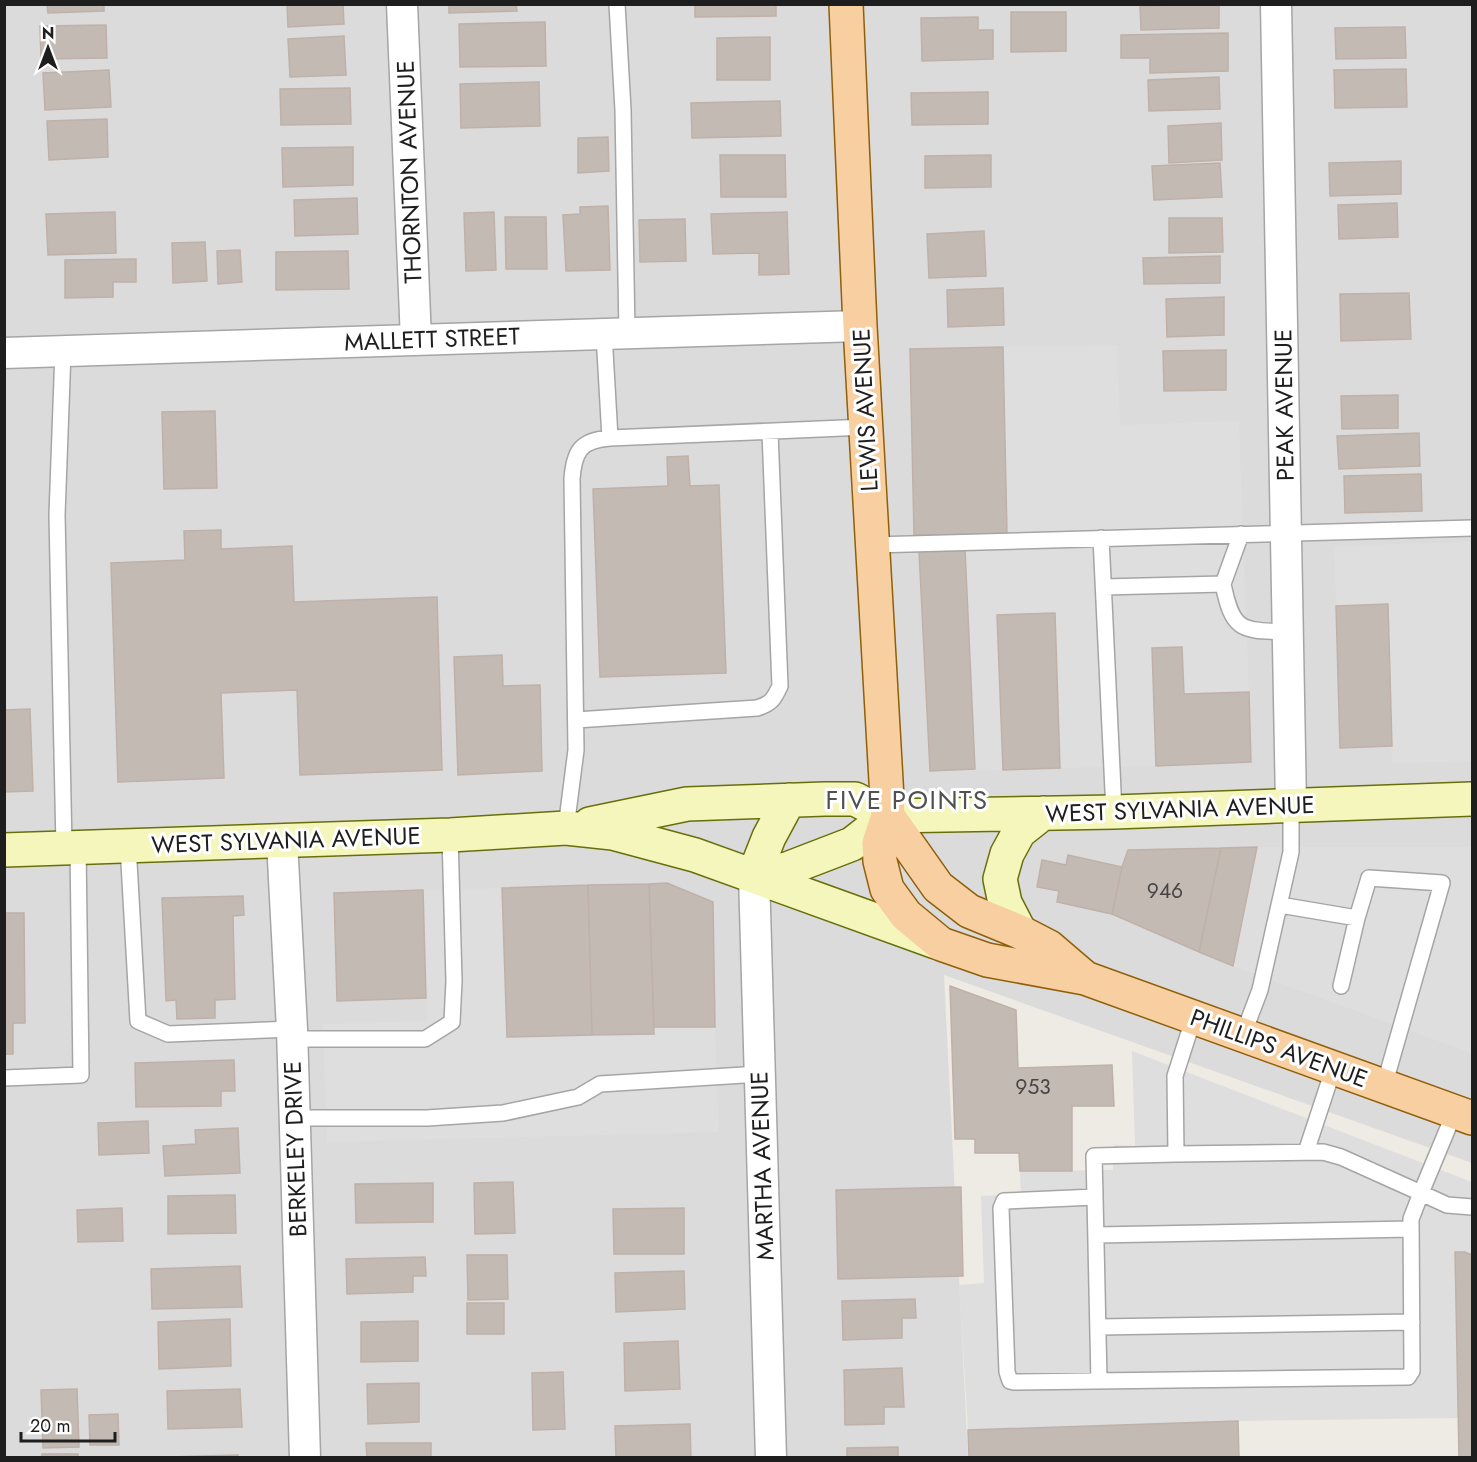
<svg xmlns="http://www.w3.org/2000/svg" width="1477" height="1462" font-family="Jost,sans-serif">
	<style>
		.residential { fill: #dcdbdb }
		.parking { fill: #dedede }
		.building { fill: #c3bab4; stroke: #bfb1a8; stroke-width: 1.5 }
		.lines { fill: none; stroke-linecap: round; stroke-linejoin: round }
		.service-casing { stroke: #a5a5a5; stroke-width: 18 }
		.minor-casing { stroke: #a5a5a5; stroke-width: 33 }
		.secondary-casing { stroke: #676f0b; stroke-width: 36 }
		.primary-casing { stroke: #905f08; stroke-width: 36 }
		.service { stroke: #fff; stroke-width: 15 }
		.minor { stroke: #fff; stroke-width: 30 }
		.secondary { stroke: #f5f6bb; stroke-width: 33 }
		.primary { stroke: #f7cfa1; stroke-width: 33 }
		.labels { text-anchor: middle; dominant-baseline: central; stroke-width: 6; stroke-linejoin: round; paint-order: stroke }
		.number-label { font-size: 21px; fill: #474544 }
		.street-label { font-size: 24px; fill: #1e1e1e; stroke: #fff }
		.neighbourhood-label { font-size: 26px; letter-spacing: 1.5px; fill: #515151; stroke: #fff }
	</style>
	<rect width="100%" height="100%" fill="#eeebe4"/>
	<path class="residential" d="M5 5H1472V1163L944 975 968 1457 5 1458Z"/>
	<path class="parking" d="M1117 345 1120 425 1239 421 1249 692 1184 694 1182 647 1152 648 1156 766 1060 768 1055 614 998 615 1003 770 975 769 963 534 1003 347Z
		M1472 542V761L1392 763 1388 605 1336 606 1334 546Z
		M1257 847H1472L1471 1053 1233 966Z
		M502 888 507 1037 653 1034 654 1027H715L719 1132 327 1142 323 1024 427 1021 423 890Z
		M1132 1051 1472 1182V1255L1465 1252H1455L1459 1418 1238 1421 968 1430 959 1285 984 1283 981 1196 1021 1194 1020 1171 1113 1170 1114 1145 1135 1146Z"/>
	<path class="building" d="M47 4H104V11L48 13Z
		M287 4H343L344 24 288 27Z
		M449 4H516L517 11 449 13Z
		M695 4H776V16L695 17Z
		M1219 4V28L1141 30 1140 6Z
		M1011 12H1066V51L1011 52Z
		M978 17V30H993V59L922 61 921 18Z
		M545 22 546 66 460 67 459 24Z
		M106 25 107 58 41 59 40 26Z
		M1405 27 1406 58 1336 59 1335 28Z
		M1228 33V71L1150 73V58H1121V35Z
		M344 36 346 75 290 77 288 39Z
		M770 37V80H717V38Z
		M1406 69 1407 107 1335 108 1334 70Z
		M109 70 111 107 45 110 43 73Z
		M1219 77 1220 109 1149 111 1148 80Z
		M539 82 540 126 461 128 460 84Z
		M350 88 351 124 281 125 280 89Z
		M988 92V124L912 125 911 93Z
		M780 101 781 136 692 138 691 103Z
		M107 119 108 157 49 160 47 121Z
		M1221 123 1222 160 1169 163 1168 126Z
		M608 137 609 171 578 173V138Z
		M353 147V185L283 187 282 148Z
		M720 155H785L786 197H721Z
		M991 155V187L925 188V156Z
		M1401 161V194L1330 196 1329 163Z
		M1220 163 1222 197 1154 200 1152 166Z
		M357 198 358 234 295 236 294 200Z
		M1397 203 1398 237 1339 239 1338 205Z
		M608 206 610 270 566 271 563 215 580 214V207Z
		M115 212 116 253 48 255 46 214Z
		M494 212 496 270 466 271 464 213Z
		M787 212 789 274 759 275V253L713 254 711 214Z
		M505 217H546L547 269H506Z
		M1169 218H1222L1223 252 1169 253Z
		M685 219 686 261 640 262 639 220Z
		M984 231 986 276 929 278 927 234Z
		M205 242 207 281 173 283 172 243Z
		M240 250 242 282 218 284 217 251Z
		M348 251 349 289 276 290V252Z
		M1220 256V283L1144 284 1143 258Z
		M136 259V282H113V297L65 298V260Z
		M1003 288 1004 325 948 327 947 290Z
		M1409 293 1411 339 1341 341 1340 294Z
		M1224 297V335L1167 337 1166 299Z
		M1003 347 1007 534 914 535 910 349Z
		M1226 350V390L1164 391 1163 351Z
		M1398 395V428L1342 429 1341 396Z
		M215 411 217 488 164 489 162 412Z
		M1419 433 1420 466 1339 469 1337 436Z
		M688 456 690 486 719 485 726 673 600 677 593 489 668 486 667 457Z
		M1421 474 1422 511 1345 513 1344 476Z
		M221 530V549L292 546 294 602 437 597 442 770 300 775 297 690 221 693 224 778 118 782 111 563 185 560 184 531Z
		M965 549 975 769 930 771 919 551Z
		M1388 604 1392 746 1340 748 1336 606Z
		M1055 613 1060 768 1003 770 997 615Z
		M1182 647 1184 694 1249 692 1251 762 1156 766 1152 648Z
		M502 655 503 686 540 685 542 771 458 775 454 657Z
		M30 709 33 791 4 792V710Z
		M1257 847 1233 966 1199 952 1221 848Z
		M1221 848 1199 952 1112 914 1122 867 1128 850Z
		M1068 855 1122 867 1112 914 1057 902 1059 891 1037 887 1042 860 1066 865Z
		M667 883 713 902 715 1027H654L649 884Z
		M649 884 654 1034 592 1035 588 885Z
		M588 885 592 1035 507 1037 502 888Z
		M423 890 426 998 337 1001 334 893Z
		M243 896 244 915 233 916 235 999 215 1000V1018L177 1019 176 1000 166 1001 162 898Z
		M4 913H24L25 1023H13V1054H4Z
		M950 986 1016 1010 1018 1068 1112 1065 1114 1106H1072V1171H1020L1019 1153H975V1139H955Z
		M234 1060 235 1091H221V1106L136 1107 135 1063Z
		M148 1121 149 1153 99 1155 98 1123Z
		M238 1128 240 1173 165 1176 163 1146 196 1144 195 1130Z
		M513 1182 515 1233 475 1234 474 1183Z
		M433 1183V1222L356 1223 355 1184Z
		M961 1187 963 1276 838 1279 836 1190Z
		M235 1195 236 1233 168 1234V1196Z
		M122 1208 123 1241 78 1242 77 1210Z
		M684 1208V1254H614L613 1209Z
		M1455 1252H1465L1472 1255V1458H1459Z
		M467 1255H507L508 1299 468 1300Z
		M425 1257 426 1276H413V1292L347 1294 346 1259Z
		M240 1266 242 1307 152 1309 151 1269Z
		M684 1271 685 1309 616 1312 615 1273Z
		M915 1299 916 1318H902V1338L843 1340 842 1301Z
		M467 1303H504V1334H467Z
		M230 1319 231 1366 159 1369 158 1322Z
		M418 1321V1361L361 1362V1322Z
		M678 1341 680 1389 625 1391 624 1343Z
		M902 1368 904 1407H884V1424L845 1425 844 1370Z
		M563 1372 565 1429 533 1430 532 1373Z
		M419 1383V1422L368 1424 367 1384Z
		M77 1389 79 1447 43 1448 41 1390Z
		M240 1389 242 1427 168 1429 167 1391Z
		M118 1414 119 1445H90L89 1415Z
		M1238 1421 1239 1458H969L968 1430Z
		M690 1424 691 1458H616L615 1426Z
		M366 1443H431V1458H367Z
		M898 1447V1458H847V1448Z
		M42 1454H78V1458H42Z
		M238 1455V1458H168V1457Z"/>
	<g class="lines">
		<defs>
			<path id="service" d="M617 4 623 110 627 333
				M604 334 610 438
				M63 351 57 515 64 847
				M1101 538 1114 812
				M873 545 1472 528
				M1223 584 1241 534
				M1104 587 1223 584C1233 633 1242 630 1288 632
				M576 720 757 708C771 704 774 699 780 686L770 432
				M566 828 576 750 572 479C574 451 581 440 610 438L866 427
				M128 845 138 1021 168 1034 292 1029
				M1280 905 1357 918
				M1341 986 1357 918 1369 878 1442 883 1384 1086
				M1194 1017 1175 1076 1176 1154 1323 1152 1341 1157 1421 1193 1455 1111
				M1243 1035 1260 990 1291 852V805
				M292 1039H425L452 1022 454 981 450 835
				M4 1078 81 1075 78 847
				M294 1118H427L503 1113 578 1097 600 1084 760 1074
				M1306 1152 1334 1067
				M1095 1197 1094 1156 1176 1154
				M1096 1235 1411 1229
				M1098 1327 1412 1322
				M1099 1381 1095 1197 1004 1201 1001 1208 1007 1372 1010 1381 1014 1382 1408 1377 1412 1371 1411 1219 1421 1193 1447 1205 1472 1207"/>
			<path id="minor" d="M402 4 416 340
				M1276 4 1291 805
				M4 353 860 326
				M282 841 292 1029 305 1458
				M754 875 771 1458"/>
			<path id="secondary" d="M590 824 687 804 825 799H855L888 816 1114 812 1472 799
				M4 850 450 835 566 828 613 833 695 855 936 942
				M754 875 787 869 852 844 888 816
				M754 875 769 837 789 800
				M1020 932 1005 903 1000 879 1007 854 1019 832 1043 813"/>
			<path id="primary" d="M846 4 860 326 888 816 879 843 880 861 887 889 906 915 941 944 987 960 1085 978 1472 1118
				M888 816 938 887 969 911 1020 932 1049 947 1084 977"/>
		</defs>
		<use href="#service" class="service-casing"/>
		<use href="#minor" class="minor-casing"/>
		<use href="#secondary" class="secondary-casing"/>
		<use href="#primary" class="primary-casing"/>
		<use href="#service" class="service"/>
		<use href="#minor" class="minor"/>
		<use href="#secondary" class="secondary"/>
		<use href="#primary" class="primary"/>
	</g>
	<g class="labels">
		<g class="number-label">
			<text x="1165" y="891">946</text>
			<text x="1033" y="1087">953</text>
		</g>
		<g class="street-label">
			<text transform="translate(409 172) rotate(-92)">THORNTON AVENUE</text>
			<text transform="translate(432 339) rotate(-2)">MALLETT STREET</text>
			<text transform="translate(1284 405) rotate(-91)">PEAK AVENUE</text>
			<text transform="translate(865 410) rotate(-93)">LEWIS AVENUE</text>
			<text transform="translate(1180 809) rotate(-2)">WEST SYLVANIA AVENUE</text>
			<text transform="translate(286 840) rotate(-2)">WEST SYLVANIA AVENUE</text>
			<text transform="translate(1279 1048) rotate(20)">PHILLIPS AVENUE</text>
			<text transform="translate(295 1149) rotate(-92)">BERKELEY DRIVE</text>
			<text transform="translate(762 1166) rotate(-92)">MARTHA AVENUE</text>
		</g>
		<g class="neighbourhood-label">
			<text x="907" y="800">FIVE POINTS</text>
		</g>
	</g>
	<rect width="1477" height="1462" fill="none" stroke="#1e1e1e" stroke-width="12"/>
	<g transform="translate(48 48)" stroke="#ffffff" stroke-width="4.5" paint-order="stroke">
	<path d="M0-4.5L10 22L0 15L-10 22Z" fill="#1e1e1e"/>
	<text y="-9" font-size="16" font-weight="bold" text-anchor="middle" fill="#1e1e1e">N</text>
	</g>
	<path d="M21 1432v9h94v-9" fill="none" stroke="#1e1e1e" stroke-width="3"/>
	<text x="30" y="1432" font-size="18" fill="#1e1e1e" stroke="#ffffff" stroke-width="4.5" paint-order="stroke">20 m</text>
</svg>
